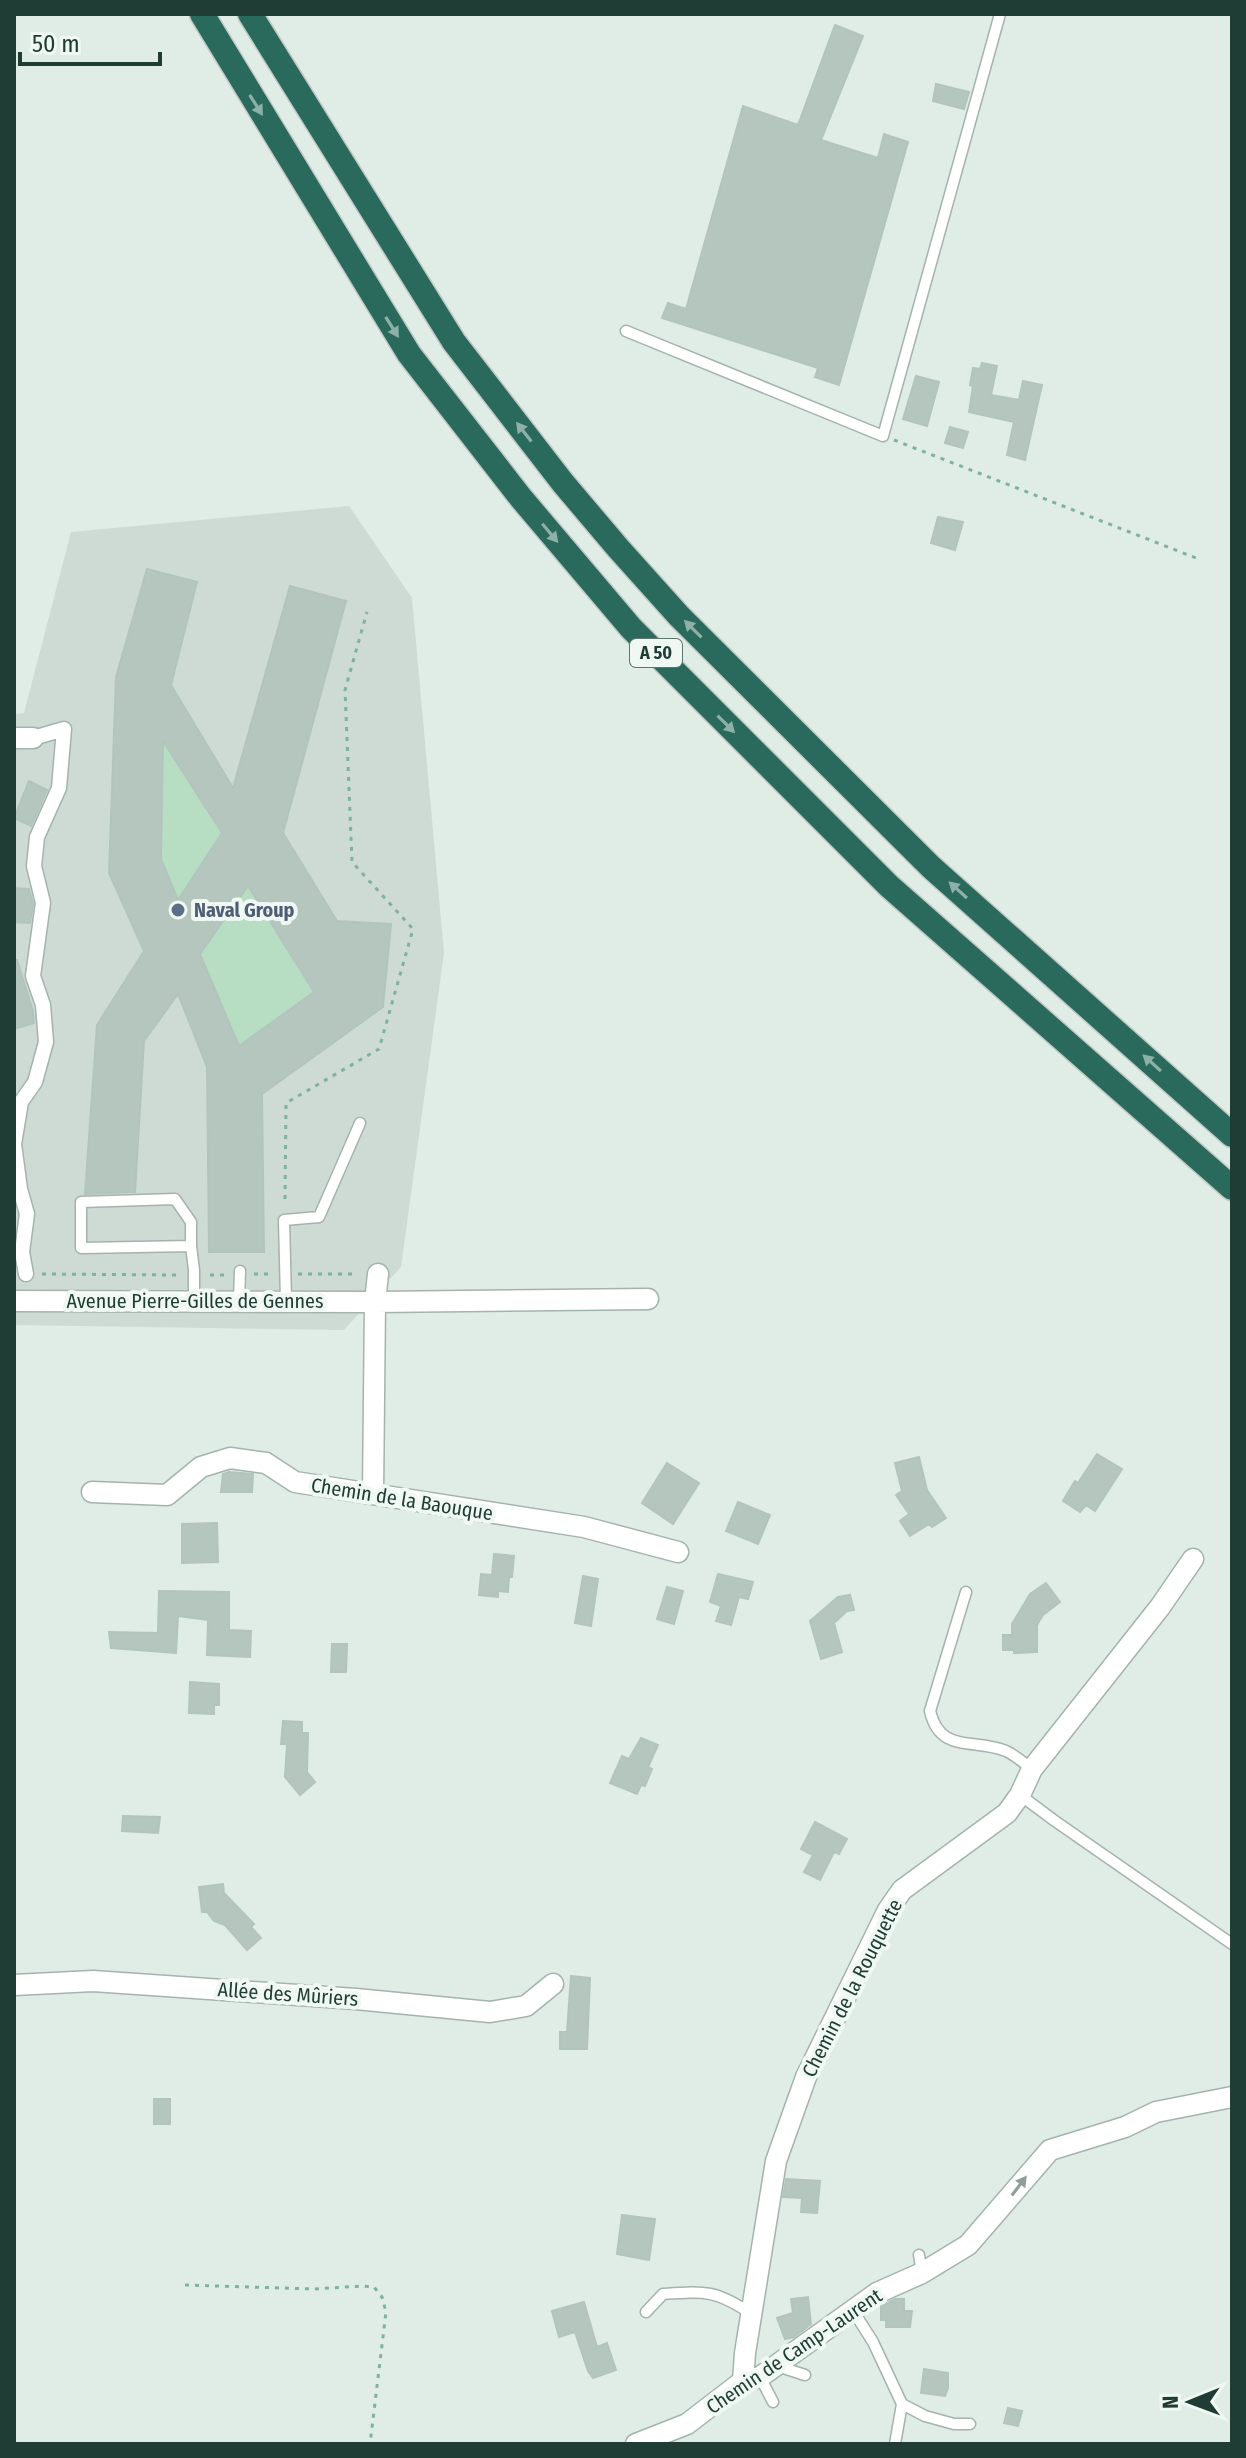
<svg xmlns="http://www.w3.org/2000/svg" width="1246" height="2458" font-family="'Fira Sans Condensed',sans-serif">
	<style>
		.built { fill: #cedbd5 }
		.green { fill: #b7dec2 }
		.building { fill: #b5c6bf; stroke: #b2c5bd; stroke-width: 2; fill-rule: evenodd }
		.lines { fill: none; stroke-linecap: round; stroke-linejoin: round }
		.service-casing { stroke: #a3b4ad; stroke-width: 13 }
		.pedestrian-casing { stroke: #a3b4ad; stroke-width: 17 }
		.minor-casing { stroke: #a3b4ad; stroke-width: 23 }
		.motorway-casing { stroke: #c1c9c6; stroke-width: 27 }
		.path { stroke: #7fb1a1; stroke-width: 3; stroke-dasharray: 4 6; stroke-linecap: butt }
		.service { stroke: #fff; stroke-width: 10 }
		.pedestrian { stroke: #fff; stroke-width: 14 }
		.minor { stroke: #fff; stroke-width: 20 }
		.motorway { stroke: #2a6a5d; stroke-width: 24 }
		.oneway { fill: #8db1a8 }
		.oneway2 { fill: #909e9a }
		.service-dot { fill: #5c6f8a; stroke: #f0f8f4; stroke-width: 3 }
		.labels { text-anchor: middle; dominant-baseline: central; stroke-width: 8; stroke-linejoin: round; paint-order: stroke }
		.shield { fill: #f0f8f4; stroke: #5e756e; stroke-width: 2 }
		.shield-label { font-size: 18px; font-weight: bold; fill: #203d35 }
		.service-label { font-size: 20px; font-weight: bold; fill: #4e5e75; stroke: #f0f8f4; text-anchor: start }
		.street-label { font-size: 20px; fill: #203d35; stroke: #f0f8f4 }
	</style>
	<rect width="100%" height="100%" fill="#e0ece6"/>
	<path class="built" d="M349 506 412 598 444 953 401 1267 344 1330 14 1325V714L24 713 71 532Z"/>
	<path class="green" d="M163 741 222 833 178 900 161 859Z
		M248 886 314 992 239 1046 200 954Z"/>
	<path class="building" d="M835 25 863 36 821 140 878 158 884 134 908 142 839 385 815 377 818 368 662 318 668 303 686 309 743 106 798 125Z
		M936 84 969 92 964 109 933 101Z
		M982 363 997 366 991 395 1019 400 1023 381 1042 385 1025 460 1007 455 1014 422 969 412 973 386 970 385 973 368 980 369Z
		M916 376 939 382 927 426 903 419Z
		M950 427 968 432 963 448 945 443Z
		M938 517 963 522 955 550 931 543Z
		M147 569 197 582 171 685 233 788 290 586 346 601 283 833 337 921 391 924 383 1007 262 1094 264 1252H209L207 1067 178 994 144 1041 135 1192 85 1194 97 1025 144 951 109 873 116 677ZM163 741 222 833 178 900 161 859ZM248 886 314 992 239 1046 200 954Z
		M29 781 47 790 31 826 14 818Z
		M14 888 29 889 33 904 30 923 14 922Z
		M14 960H17L33 1011 34 1023 14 1029Z
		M1097 1454 1122 1469 1095 1511 1086 1505 1080 1512 1063 1501 1075 1481 1078 1483Z
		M919 1457 927 1490 946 1518 932 1527 929 1524 910 1536 900 1521 909 1514 896 1495 902 1491 895 1463Z
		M667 1463 699 1483 673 1524 642 1503Z
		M229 1472 253 1474 252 1492H221L223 1474Z
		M738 1502 770 1515 758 1544 726 1531Z
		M217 1523 218 1562 182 1563V1524Z
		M494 1554 514 1556 512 1577H509L508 1592 498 1591V1597L479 1595 481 1574 492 1575Z
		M718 1574 753 1582 748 1599 739 1597 731 1625 716 1621 721 1606 710 1602Z
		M583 1576 598 1579 591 1626 575 1623Z
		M1046 1583 1060 1602 1043 1615 1037 1625V1652L1014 1653V1650H1003V1635H1012V1624L1030 1594Z
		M667 1587 683 1591 674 1624 657 1619Z
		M159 1591 229 1592V1630L251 1631 250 1657 207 1655 208 1620 178 1616 176 1653 111 1648 109 1632 158 1633Z
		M850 1595 854 1610 847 1611 834 1623 842 1652 821 1659 810 1621 838 1597Z
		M332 1644H347L346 1672H331Z
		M190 1682 219 1684V1705H214V1714L189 1713Z
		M283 1721 302 1722V1733H308L307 1772 315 1782 300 1795 285 1777 287 1744H281Z
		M641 1738 658 1745 648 1767 652 1769 645 1786 641 1785 637 1794 610 1783 622 1756 629 1759Z
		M123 1816 160 1817 158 1833 122 1831Z
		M815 1822 847 1839 839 1854 834 1852 820 1880 804 1872 813 1855 801 1849Z
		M223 1884 224 1893 254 1924 251 1927 261 1938 247 1950 225 1925 214 1921 207 1912H202L199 1887Z
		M571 1976 590 1978 587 2049H560V2032H567Z
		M154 2099H170V2124H154Z
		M786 2179 820 2181 817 2213 801 2212 802 2198 783 2197Z
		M622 2215 655 2219 649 2260 617 2254Z
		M808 2297 811 2324 794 2337 785 2339 777 2318 793 2313 791 2299Z
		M895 2299H904V2311H912L910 2327H886V2320H881V2306Z
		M584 2302 597 2347 607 2343 616 2370 593 2378 588 2371 575 2332 559 2337 552 2311Z
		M924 2369 948 2373V2388L945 2396 921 2393Z
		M1008 2408 1022 2411 1018 2426 1004 2423Z"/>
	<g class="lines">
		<defs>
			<path id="service" d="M626 331 883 436 1000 14
				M191 1246V1222L175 1199 81 1202V1248L191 1246 194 1270V1301
				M239 1300 240 1271
				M286 1300 284 1220 319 1217 360 1123
				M966 1592 930 1711C940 1754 974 1738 1006 1751 1015 1755 1024 1763 1032 1769
				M1020 1795 1055 1821 1232 1944
				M919 2255 922 2273
				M852 2309 873 2342 902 2404 925 2416 954 2424H970
				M646 2312 663 2294C706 2291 715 2290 752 2314
				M777 2366 805 2375
				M760 2377 773 2402
				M895 2444 902 2404"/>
			<path id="pedestrian" d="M26 1274 22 1252 27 1214 20 1189 14 1144 21 1102 35 1082 46 1042 43 1005 33 976 43 903 34 866 37 837 59 788 64 729 33 738"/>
			<path id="minor" d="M14 738H33
				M378 1274 375 1302 648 1299
				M14 1301 375 1302 373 1493
				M92 1492 167 1495 201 1467 230 1458 266 1463 295 1482 584 1527 678 1552
				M14 1985 93 1981 356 1999 490 2012 526 2006 553 1984
				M743 2381 745 2353 776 2161 806 2077 888 1910 902 1890 1007 1813 1020 1795 1032 1769 1160 1607 1193 1559
				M636 2444 687 2424 743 2381 760 2377 877 2293 922 2273 968 2245 1050 2150 1125 2127 1156 2112 1232 2097"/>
			<path id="motorway" d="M202 14 409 354 521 498 631 628 889 886 1232 1188
				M250 14 454 342 563 483 618 548 679 616 931 867 1232 1135"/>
		</defs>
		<use href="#service" class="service-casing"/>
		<use href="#pedestrian" class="pedestrian-casing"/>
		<use href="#minor" class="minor-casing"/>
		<use href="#motorway" class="motorway-casing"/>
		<path class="path" d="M894 440 1196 558
			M285 1199 286 1103 379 1049 413 929 352 862 345 690 367 612
			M42 1274 178 1275
			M254 1274H270
			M298 1274H358
			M210 1275H226
			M185 2285 313 2289 363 2286 374 2287 382 2297 386 2312 370 2444"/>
		<use href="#service" class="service"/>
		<use href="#pedestrian" class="pedestrian"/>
		<use href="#minor" class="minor"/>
		<use href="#motorway" class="motorway"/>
	</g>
	<defs><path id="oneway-solid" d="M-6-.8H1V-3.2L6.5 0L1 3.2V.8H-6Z" transform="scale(2)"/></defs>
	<g class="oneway">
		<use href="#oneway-solid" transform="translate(256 105) rotate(58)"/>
		<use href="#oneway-solid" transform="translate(392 327) rotate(58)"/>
		<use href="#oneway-solid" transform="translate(524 432) rotate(-128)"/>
		<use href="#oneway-solid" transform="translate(550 533) rotate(50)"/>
		<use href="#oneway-solid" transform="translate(693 629) rotate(-135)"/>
		<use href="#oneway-solid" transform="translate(726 724) rotate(45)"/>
		<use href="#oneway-solid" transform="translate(958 890) rotate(-138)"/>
		<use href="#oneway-solid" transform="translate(1152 1063) rotate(-138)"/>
	</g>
	<use class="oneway2" href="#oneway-solid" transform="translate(1019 2186) rotate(-53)"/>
	<circle class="service-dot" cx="178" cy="910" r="8"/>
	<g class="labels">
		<rect class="shield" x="630" y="639" width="52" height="28" rx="6"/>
		<g class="shield-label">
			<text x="656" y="653">A 50</text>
		</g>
		<g class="service-label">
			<text x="194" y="910">Naval Group</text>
		</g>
		<g class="street-label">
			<text x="195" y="1301">Avenue Pierre-Gilles de Gennes</text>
			<text transform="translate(402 1499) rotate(9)">Chemin de la Baouque</text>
			<text transform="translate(852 1988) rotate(-63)">Chemin de la Rouquette</text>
			<text transform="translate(288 1994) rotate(4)">Allée des Mûriers</text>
			<text transform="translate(794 2351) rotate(-34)">Chemin de Camp-Laurent</text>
		</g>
	</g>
	<rect width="1246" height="2458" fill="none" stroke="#203d35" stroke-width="32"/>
	<g transform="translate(1190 2402) rotate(269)" stroke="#f0f8f4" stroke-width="6" paint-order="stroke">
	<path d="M0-6L14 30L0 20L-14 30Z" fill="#203d35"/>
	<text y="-12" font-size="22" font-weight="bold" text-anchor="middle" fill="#203d35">N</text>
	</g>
	<path d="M20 52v12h140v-12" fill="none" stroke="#203d35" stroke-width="4"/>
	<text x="32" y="52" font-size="24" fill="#203d35" stroke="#f0f8f4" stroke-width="6" paint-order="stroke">50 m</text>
</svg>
